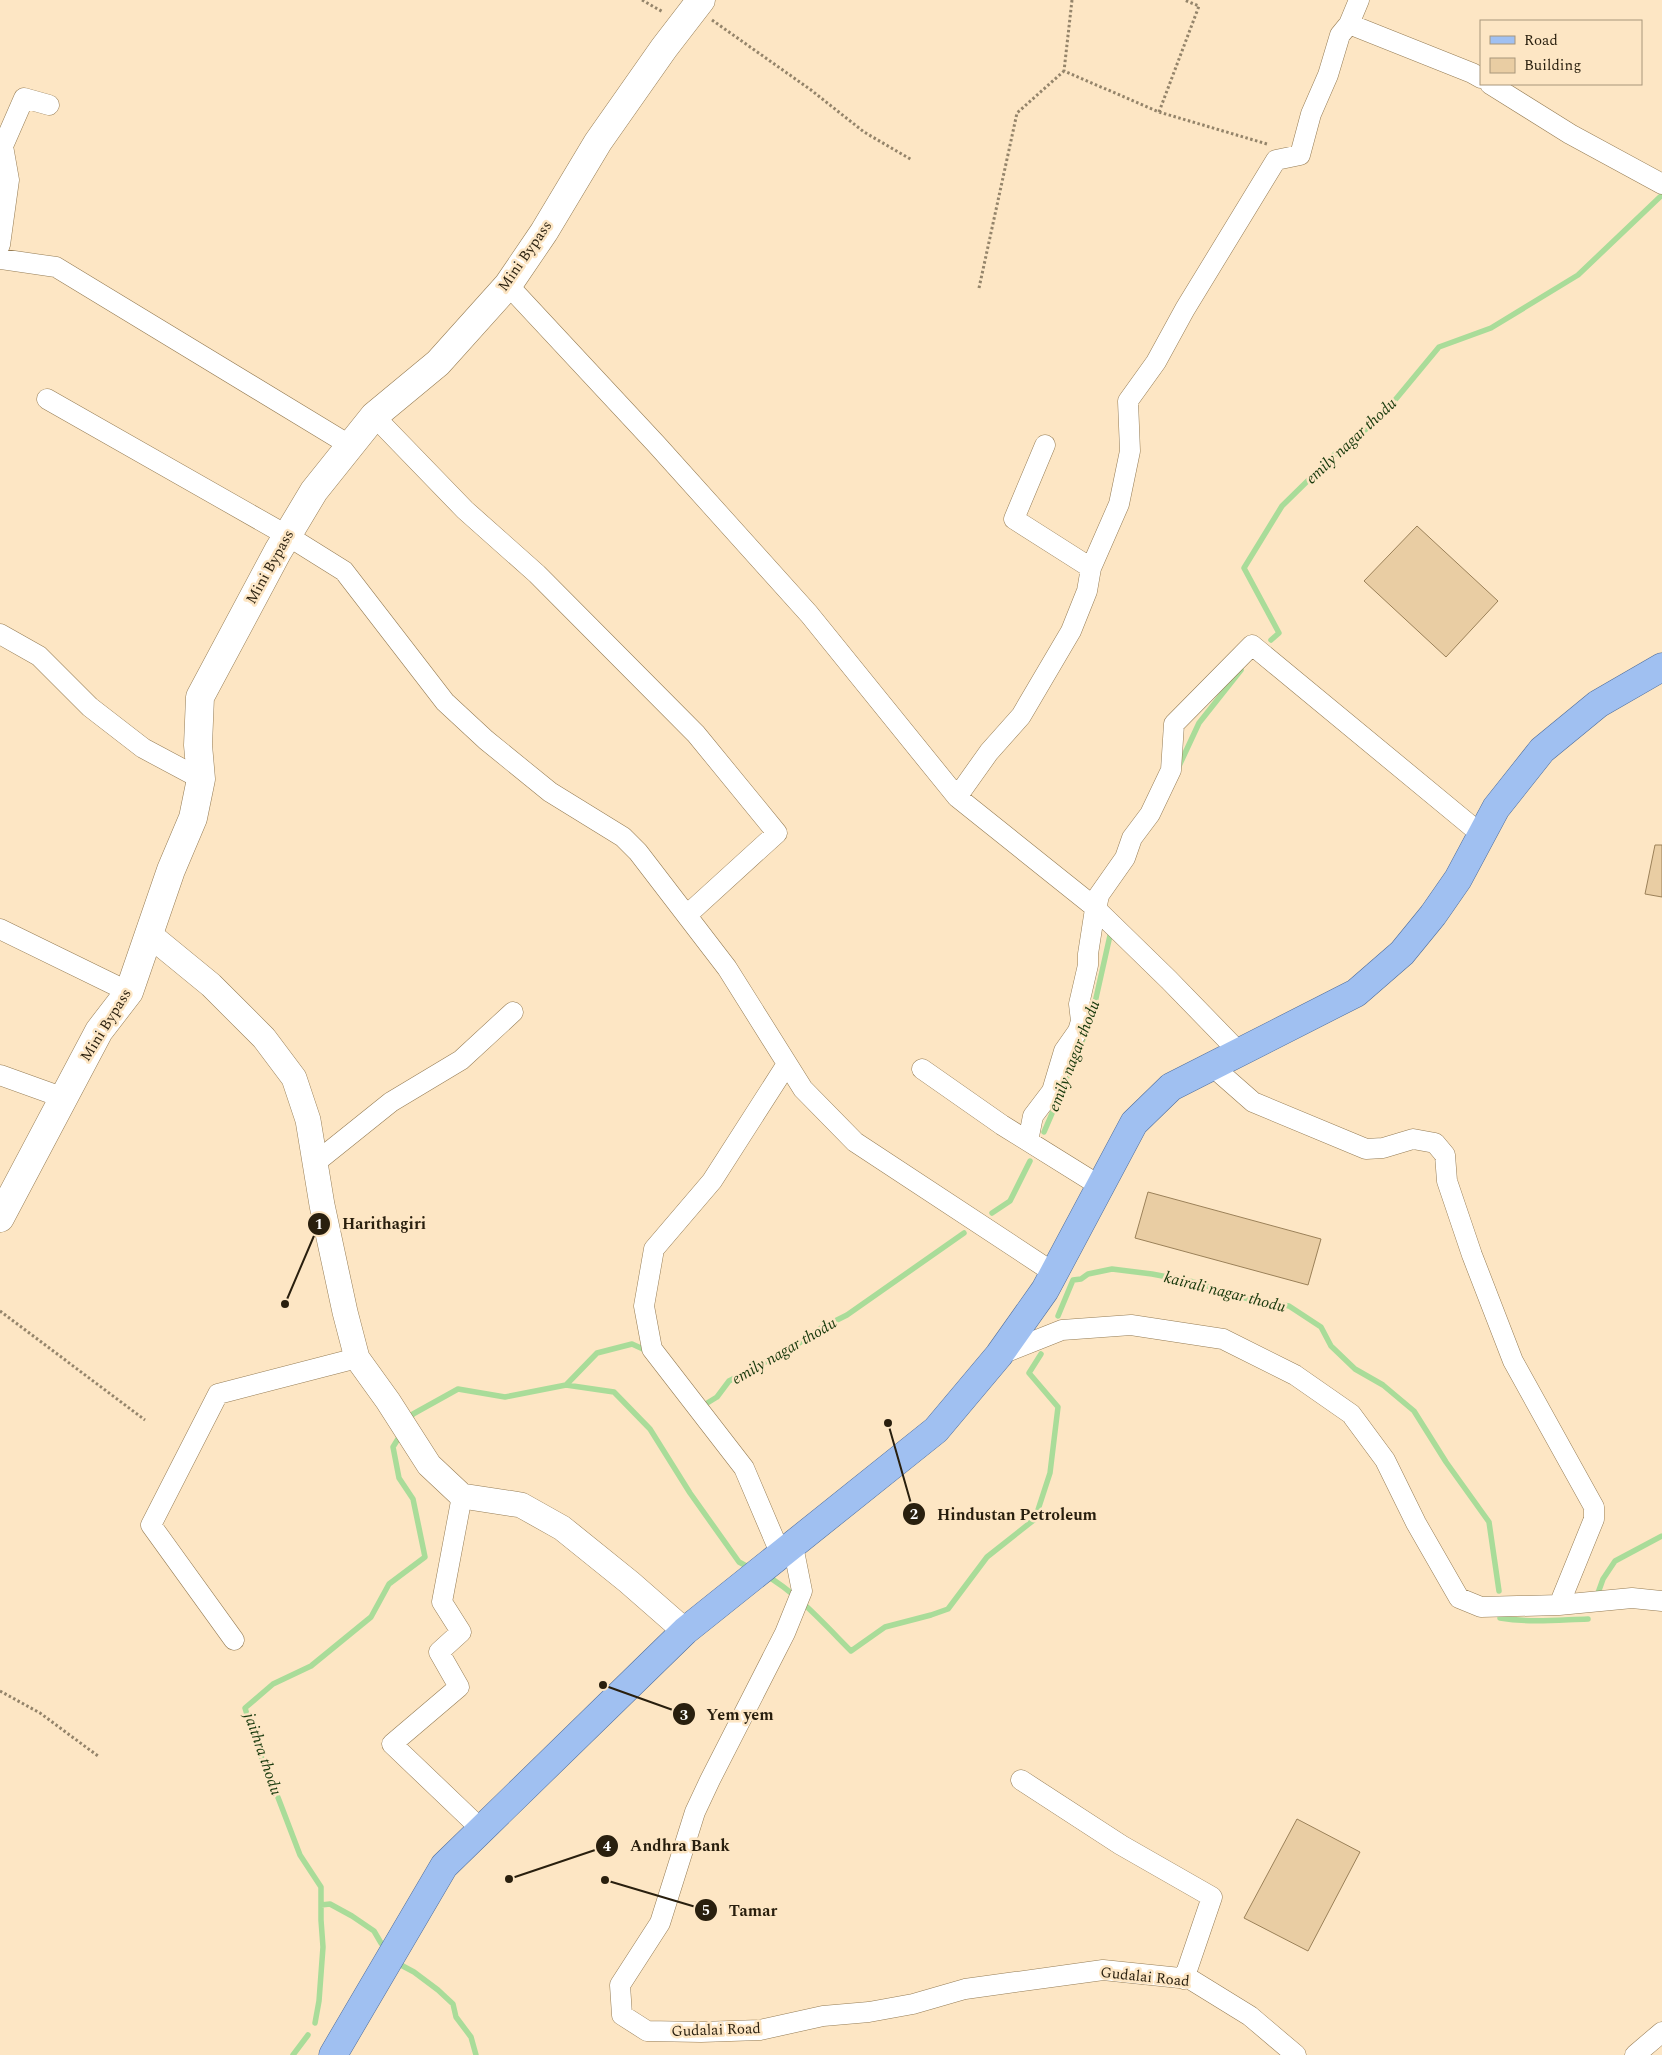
<svg xmlns="http://www.w3.org/2000/svg" width="1662" height="2055" font-family="Spectral,serif">
	<style>
		.lines { fill: none; stroke-linecap: round; stroke-linejoin: round }
		.stream { stroke: #a9dc99; stroke-width: 5.5 }
		.building { fill: #e9cda3; stroke: #9b8159 }
		.minor-casing { stroke: #957c54; stroke-width: 21 }
		.tertiary-casing { stroke: #957c54; stroke-width: 26 }
		.secondary-casing { stroke: #957c54; stroke-width: 29 }
		.primary-casing { stroke: #4d6c9b; stroke-width: 29 }
		.path { stroke: #94846a; stroke-width: 3; stroke-dasharray: 2.5 2.5; stroke-linecap: butt }
		.minor { stroke: #fff; stroke-width: 20 }
		.tertiary { stroke: #fff; stroke-width: 25 }
		.secondary { stroke: #fff; stroke-width: 28 }
		.primary { stroke: #a0c0f1; stroke-width: 28 }
		.labels { text-anchor: middle; dominant-baseline: central; stroke-width: 5; stroke-linejoin: round; paint-order: stroke }
		.street-label { font-size: 15px; fill: #291f0e; stroke: #fde6c4 }
		.water-label { font-size: 16px; font-style: italic; fill: #18390c; stroke: #fde6c4 }
		.leader { fill: none; stroke: #291f0e; stroke-width: 2 }
		.callout-dot { fill: #291f0e; stroke: #fde6c4; stroke-width: 2 }
		.mark-label { font-size: 15px; text-anchor: middle; font-weight: bold; fill: #fff }
		.callout-label { font-size: 16px; text-anchor: middle; font-weight: bold; fill: #291f0e; stroke: #fde6c4; stroke-width: 5; stroke-linejoin: round; paint-order: stroke }
	</style>
	<rect width="100%" height="100%" fill="#fde6c4"/>
	<g class="lines">
		<path class="stream" d="M1271 640 1279 633 1244 568 1282 506 1335 454 1381 417 1439 347 1491 328 1578 275 1662 195
			M1179 766 1199 723 1241 670
			M1088 1026 1092 1016 1111 931
			M1063 1086 1083 1039
			M1044 1132 1060 1095
			M992 1213 1010 1201 1030 1161
			M1058 1316 1073 1280 1081 1279 1088 1274 1112 1269 1152 1274 1194 1282 1248 1299 1289 1306 1321 1327 1331 1346 1355 1369 1383 1385 1414 1411 1446 1462 1489 1522 1499 1591
			M566 1385 597 1353 632 1344 643 1349 647 1353
			M702 1403 704 1405 717 1397 729 1381 792 1348 821 1328 847 1315 964 1233
			M408 1422 413 1414 458 1389 505 1397 566 1385 614 1392 650 1429 690 1493 739 1562 750 1568
			M765 1575C795 1591 827 1627 851 1651L885 1627 931 1615 948 1609 987 1557 1035 1519 1050 1473 1058 1407 1029 1373 1041 1354
			M1598 1593 1603 1579 1615 1561 1662 1536
			M1500 1618C1531 1623 1557 1620 1588 1619
			M321 1905 330 1904 352 1916 374 1931 381 1943
			M399 1964 414 1972 438 1990 453 2004 456 2017 471 2037 476 2055
			M315 2023 319 2001 323 1947 321 1920V1887L300 1855 279 1800 256 1744 245 1708 273 1684 311 1666 371 1617 389 1584 425 1557 413 1499 399 1478 393 1447 401 1434
			M293 2055 308 2035"/>
	</g>
	<path class="building" d="M1417 526 1498 601 1446 657 1364 581Z
		M1655 845H1662V897L1645 894Z
		M1148 1192 1321 1239 1308 1285 1135 1238Z
		M1297 1819 1360 1852 1308 1951 1244 1918Z"/>
	<g class="lines">
		<defs>
			<path id="minor" d="M1349 24 1472 73 1481 78
				M1490 84 1570 134 1662 184
				M0 245 9 180 3 146 24 98 49 105
				M0 259 56 267 351 446
				M508 285 657 445 809 614 957 797 1092 905 1169 980 1239 1052
				M47 399 288 536 344 571 445 702 486 740 550 792 623 837 638 852 727 968 803 1089 855 1142 1054 1273
				M374 416 465 510 537 574 696 734 777 833 687 915
				M1091 568 1119 504 1130 451 1128 401 1156 362 1185 309 1276 160 1300 155 1311 114 1328 75 1340 35 1349 24 1359 0
				M0 634 39 656 90 707 143 748 201 779
				M957 797 989 752 1021 716 1071 631 1087 591 1091 568 1014 519 1045 445
				M1096 910 1099 895 1125 858 1132 838 1150 814 1171 770 1174 724 1252 645 1482 835
				M0 929 129 992
				M1212 1066 1253 1102 1366 1149 1383 1148 1413 1139 1435 1143 1445 1155 1447 1181 1472 1255 1513 1361 1594 1507V1519L1559 1605
				M922 1069 1002 1125 1100 1186
				M0 1075 64 1098
				M1028 1141 1033 1116 1052 1091 1064 1051 1078 1031 1081 1021 1079 1004 1088 965V954L1095 909
				M315 1163 391 1102 461 1060 513 1012
				M999 1355 1062 1330 1131 1325 1223 1339 1295 1375 1351 1414 1385 1460 1416 1523 1459 1598 1481 1607 1559 1605 1632 1598 1662 1601
				M462 1496 442 1602 461 1632 439 1652 459 1687 392 1744 481 1829
				M793 1546 802 1591 785 1633 710 1780 695 1812 660 1923 620 1985 622 2015 647 2031 701 2032 760 2030 823 2016 869 2012 913 2004 965 1989 1103 1970 1190 1979 1250 2016 1296 2055
				M781 1555 744 1468 652 1349 644 1306 654 1249 712 1181 787 1064
				M234 1640 151 1525 218 1394 357 1358
				M1021 1780 1121 1845 1212 1897 1184 1979
				M1635 2055 1662 2032"/>
			<path id="tertiary" d="M150 935 211 985 264 1038 294 1078 308 1120 322 1205 345 1312 357 1358 388 1401 429 1465 462 1496 521 1505 562 1528 629 1582 685 1631"/>
			<path id="secondary" d="M0 1218 99 1031 129 992 171 870 193 818 201 779 198 745 200 697 278 551 314 491 374 416 438 363 508 285 544 232 598 142 664 48 701 0"/>
			<path id="primary" d="M333 2055 444 1866 685 1631 936 1430 999 1355 1045 1290 1134 1123 1171 1087 1356 993 1402 953 1433 915 1458 879 1496 808 1542 750 1598 704 1662 667"/>
		</defs>
		<use href="#minor" class="minor-casing"/>
		<use href="#tertiary" class="tertiary-casing"/>
		<use href="#secondary" class="secondary-casing"/>
		<use href="#primary" class="primary-casing"/>
		<path class="path" d="M642 0 663 12
			M1072 0 1064 71 1159 112 1267 144
			M712 20 811 90 864 132 912 160
			M1159 112 1199 6 1184 0
			M979 288 1017 113 1064 71
			M0 1311 145 1420
			M0 1691 40 1713 98 1756"/>
		<use href="#minor" class="minor"/>
		<use href="#tertiary" class="tertiary"/>
		<use href="#secondary" class="secondary"/>
		<use href="#primary" class="primary"/>
	</g>
	<g class="labels">
		<g class="street-label">
			<text transform="translate(525 256) rotate(-55)">Mini Bypass</text>
			<text transform="translate(270 567) rotate(-61)">Mini Bypass</text>
			<text transform="translate(106 1025) rotate(-58)">Mini Bypass</text>
			<text transform="translate(1145 1977) rotate(6)">Gudalai Road</text>
			<text transform="translate(716 2030) rotate(-2)">Gudalai Road</text>
		</g>
		<g class="water-label">
			<text transform="translate(1351 441) rotate(-43)">emily nagar thodu</text>
			<text transform="translate(1074 1056) rotate(-69)">emily nagar thodu</text>
			<text transform="translate(1225 1292) rotate(14)">kairali nagar thodu</text>
			<text transform="translate(784 1351) rotate(-30)">emily nagar thodu</text>
			<text transform="translate(263 1754) rotate(71)">jaithra thodu</text>
		</g>
	</g>
	<path class="leader" d="M285 1304L319 1224M888 1423L914 1514M603 1685L684 1714M509 1879L607 1846M605 1880L706 1910"/>
	<g class="callout-dot">
		<circle cx="285" cy="1304" r="5"/>
		<circle cx="888" cy="1423" r="5"/>
		<circle cx="603" cy="1685" r="5"/>
		<circle cx="509" cy="1879" r="5"/>
		<circle cx="605" cy="1880" r="5"/>
		<circle cx="319" cy="1224" r="12"/>
		<circle cx="914" cy="1514" r="12"/>
		<circle cx="684" cy="1714" r="12"/>
		<circle cx="607" cy="1846" r="12"/>
		<circle cx="706" cy="1910" r="12"/>
	</g>
	<g class="mark-label">
		<text x="319" y="1229">1</text>
		<text x="914" y="1519">2</text>
		<text x="684" y="1720">3</text>
		<text x="607" y="1851">4</text>
		<text x="706" y="1915">5</text>
	</g>
	<g class="callout-label">
		<text x="384" y="1229">Harithagiri</text>
		<text x="1017" y="1520">Hindustan Petroleum</text>
		<text x="740" y="1720">Yem yem</text>
		<text x="680" y="1851">Andhra Bank</text>
		<text x="753" y="1916">Tamar</text>
	</g>
	<rect x="1480" y="20" width="162" height="65" fill="#fde6c4" stroke="#a8967b"/>
	<rect x="1490" y="36" width="25" height="8" fill="#a0c0f1" stroke="#a8967b"/>
	<text x="1524" y="45" font-size="15" fill="#291f0e">Road</text>
	<rect x="1490" y="58" width="25" height="15" fill="#e9cda3" stroke="#a8967b"/>
	<text x="1524" y="70" font-size="15" fill="#291f0e">Building</text>
</svg>
